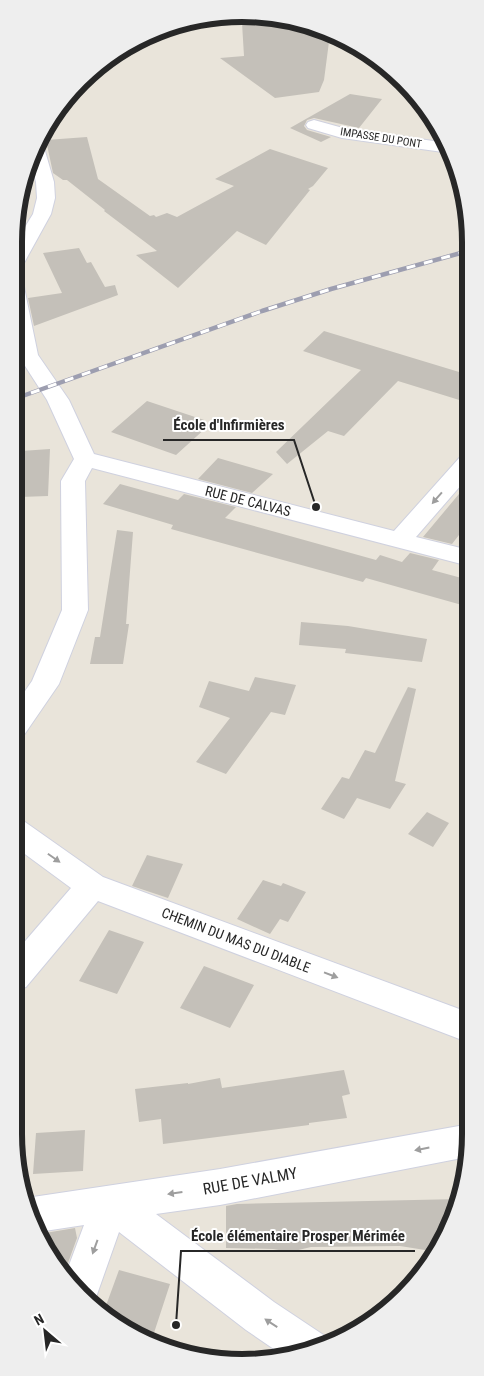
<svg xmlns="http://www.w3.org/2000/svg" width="484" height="1376" font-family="'Roboto Condensed',sans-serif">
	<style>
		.building { fill: #c4c0b9 }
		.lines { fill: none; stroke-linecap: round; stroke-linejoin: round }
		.minor-casing { stroke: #cfd1df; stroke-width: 2 }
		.minor { fill: #fff; fill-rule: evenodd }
		.rail-casing { stroke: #9d9eb0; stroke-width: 4.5 }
		.rail { stroke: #fff; stroke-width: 3; stroke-dasharray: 9; stroke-linecap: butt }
		.oneway { fill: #9e9e9e }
		.labels { text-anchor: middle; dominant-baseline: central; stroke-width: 4; stroke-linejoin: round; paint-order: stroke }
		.far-street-label { font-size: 11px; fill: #272727; stroke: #fff }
		.street-label { font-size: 14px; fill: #272727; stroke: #fff }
		.near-street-label { font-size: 16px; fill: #272727; stroke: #fff }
		.rim { fill: none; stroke: #272727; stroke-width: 6 }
		.leader { fill: none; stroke: #272727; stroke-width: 2 }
		.callout-dot { fill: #272727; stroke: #fff; stroke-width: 2 }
		.callout-label { font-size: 15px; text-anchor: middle; font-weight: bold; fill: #272727; stroke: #fff; stroke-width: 4; stroke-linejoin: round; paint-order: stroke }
	</style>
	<rect width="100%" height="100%" fill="#e9e4da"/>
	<path class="building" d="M274 20 301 21 330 34 324 80 319 92 275 98 220 58 244 56 242 23Z
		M350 94 382 99 359 128 314 118 307 120 304 126 307 130 331 137 321 142 290 128Z
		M87 137 98 179 150 216 154 215 156 217 167 213 177 217 234 186 215 179 270 149 328 168 313 186 308 189 310 190 266 245 237 231 178 288 136 255 157 251 104 211 105 210 67 180H63L53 173 46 140Z
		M79 248 87 263 91 262 105 287 115 285 118 295 34 326 28 298 62 293 43 253Z
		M324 331 469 375V403L398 381 344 436 328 431 287 464 276 452 361 370 303 351Z
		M147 401 204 420 199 424 207 427 176 455 111 432Z
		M50 449 48 496 20 497V483L14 484V460H20L21 451Z
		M218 458 273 474 252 493 198 479Z
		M469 482V522L452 544 423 537Z
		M120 484 178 500 184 494 236 507 225 518 376 560 380 555 402 562 410 553 439 560 432 570 469 580V607L366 578 363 582 171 529 173 525 103 504Z
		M117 530 133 532 126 624H129L123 664H90L95 637H100Z
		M301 622 348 626 427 639 422 662 345 653 346 649 299 645Z
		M255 677 296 685 285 715 271 712 226 774 196 762 230 718 199 707 209 681 249 691Z
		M408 687 416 689 395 781 406 784 390 809 357 798 344 819 321 809 342 777 349 779 365 750 375 753Z
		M427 812 449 823 433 847 408 834Z
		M147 855 183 864 168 898 132 886Z
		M263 880 281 886 283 883 306 892 288 922 280 919 270 934 237 919Z
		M109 930 144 942 117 994 79 981Z
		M204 966 254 985 230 1028 180 1008Z
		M344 1070 350 1094 342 1096 347 1118 309 1123V1125L163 1144 161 1119 139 1122 135 1089 188 1083V1084L220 1078 222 1088Z
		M85 1130 83 1171 33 1174 36 1133Z
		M460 1199 438 1246 425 1250 400 1246 311 1247 290 1252 273 1249 226 1248V1206L237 1204Z
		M75 1228 77 1238 64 1274 39 1234Z
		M119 1270 170 1284 151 1342 141 1339 104 1311Z"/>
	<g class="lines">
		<defs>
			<path id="minor" d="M161 33 162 35C158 41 149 42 143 39Z
				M314 120 343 128 447 143 450 153 342 138 308 128 306 125 308 122Z
				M39 147 45 151 54 182 55 198 51 214 24 263 21 267 14 269V245L33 214 37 198 36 182 31 163Z
				M14 281 21 283 24 287 38 355 69 400 94 454 394 531 461 456 469 454V476L416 537 469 550V566L92 468 85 481 88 610 59 684 24 735 14 738V707L32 681 62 610 61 481 74 459 47 400 18 355 14 336Z
				M14 818 25 822 103 877 470 1013V1043L98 901 26 987 14 991V954L71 888 14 846Z
				M470 1124 467 1157 220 1205 156 1214 274 1302 325 1336 328 1342 301 1355 284 1356 246 1330 119 1232 94 1303 71 1285 65 1276 84 1225 38 1232 31 1221 26 1198 220 1169Z"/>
		</defs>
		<use href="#minor" class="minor-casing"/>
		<use href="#minor" class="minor"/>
		<defs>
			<path id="rail" d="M14 399 262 311 331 289 468 251"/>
		</defs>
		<use href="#rail" class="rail-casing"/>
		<use href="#rail" class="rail"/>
	</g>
	<defs><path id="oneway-solid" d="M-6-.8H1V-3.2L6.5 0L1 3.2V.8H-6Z" transform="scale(1.25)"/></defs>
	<g class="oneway">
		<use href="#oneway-solid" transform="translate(437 498) rotate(131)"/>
		<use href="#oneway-solid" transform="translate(54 858) rotate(35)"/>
		<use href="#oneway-solid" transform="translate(331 975) rotate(21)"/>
		<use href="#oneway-solid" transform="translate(422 1149) rotate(169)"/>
		<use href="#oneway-solid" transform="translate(175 1193) rotate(172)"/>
		<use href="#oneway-solid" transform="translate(95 1247) rotate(110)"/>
		<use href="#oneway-solid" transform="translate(271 1323) rotate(-147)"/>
	</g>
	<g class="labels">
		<g class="far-street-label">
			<text transform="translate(381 138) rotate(9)">IMPASSE DU PONT</text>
		</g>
		<g class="street-label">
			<text transform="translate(248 501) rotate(14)">RUE DE CALVAS</text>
			<text transform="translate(236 940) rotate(21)">CHEMIN DU MAS DU DIABLE</text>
		</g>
		<g class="near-street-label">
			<text transform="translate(250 1181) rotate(-10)">RUE DE VALMY</text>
		</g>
	</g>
	<path d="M0 0H484V1376H0ZM242 22H242A220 220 0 0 1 462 242V1134A220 220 0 0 1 242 1354H242A220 220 0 0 1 22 1134V242A220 220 0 0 1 242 22Z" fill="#eee" fill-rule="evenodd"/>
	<path class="rim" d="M242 22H242A220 220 0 0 1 462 242V1134A220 220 0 0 1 242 1354H242A220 220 0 0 1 22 1134V242A220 220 0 0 1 242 22Z"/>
	<path class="leader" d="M316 507L294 440H163M176 1325L181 1251H415"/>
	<g class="callout-dot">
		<circle cx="316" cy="507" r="5"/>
		<circle cx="176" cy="1325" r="5"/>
	</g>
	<g class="callout-label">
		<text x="229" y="430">École d'Infirmières</text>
		<text x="298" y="1241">École élémentaire Prosper Mérimée</text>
	</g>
	<g transform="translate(45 1331) rotate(332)" stroke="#ffffff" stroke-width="4" paint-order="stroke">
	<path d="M0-4L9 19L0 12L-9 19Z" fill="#272727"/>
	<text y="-8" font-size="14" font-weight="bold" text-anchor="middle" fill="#272727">N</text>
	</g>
</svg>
